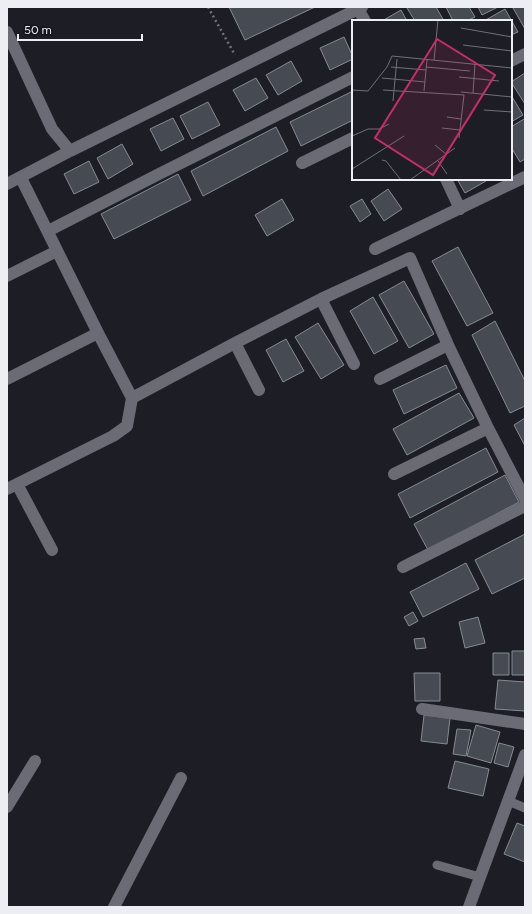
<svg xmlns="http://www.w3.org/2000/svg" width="532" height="914" font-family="Figtree,sans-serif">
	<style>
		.building { fill: #464a52; stroke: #868b93 }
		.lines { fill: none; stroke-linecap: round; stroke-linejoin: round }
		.path { stroke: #717278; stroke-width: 2.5; stroke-dasharray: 2 3; stroke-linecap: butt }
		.service { stroke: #6a6b74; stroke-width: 9 }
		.minor { stroke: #6a6b74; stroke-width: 12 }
		.inset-road { fill: none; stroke: #707177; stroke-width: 1 }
		.view { fill: #c62d6a; fill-opacity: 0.15; stroke: #c62d6a; stroke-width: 2 }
		.inset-edge { fill: none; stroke: #edeef3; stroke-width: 2 }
	</style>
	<rect width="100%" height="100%" fill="#1d1e25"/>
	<path class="building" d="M229 7H315L245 40Z
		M408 7H436L444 21H415L407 8Z
		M446 7H469L475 17 467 21H453Z
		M478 7H498L482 15Z
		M515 7H525V29L513 8Z
		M505 9 518 32 511 35V21H484Z
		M401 10 407 21H382Z
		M344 37 353 57V59L330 70 320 48Z
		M291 61 302 81 278 95 266 75Z
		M525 73V104L511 82Z
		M256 78 268 98 245 111 233 90Z
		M353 91V120L301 146 290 122Z
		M511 95 523 115 511 122Z
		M208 102 220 125 192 139 180 116Z
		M173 118 184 139 161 151 150 129Z
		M524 119 525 120V159L520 162 511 147V127Z
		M276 127 288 151 203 196 191 171Z
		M122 144 133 164 108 179 97 158Z
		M89 161 99 182 74 194 64 174Z
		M178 174 191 200 114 239 101 214Z
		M457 179H485L486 181 465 193Z
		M388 189 402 209 384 221 371 201Z
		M282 199 294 220 267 236 255 215Z
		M362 199 371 214 360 222 350 206Z
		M458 247 493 313 467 326 432 261Z
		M404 281 434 334 409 348 379 295Z
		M373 297 398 341 374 354 350 311Z
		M495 321 525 381V406L510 413 472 335Z
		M318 323 344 365 321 379 295 337Z
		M286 339 304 371 283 382 266 350Z
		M446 365 457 388 404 414 393 390Z
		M459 393 474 418 407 455 393 429Z
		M525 418V446L514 425Z
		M486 448 498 472 410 518 398 494Z
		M505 475 519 502 428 550 414 524Z
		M525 534V578L492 594 475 560Z
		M466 563 479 589 423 617 410 592Z
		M413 612 418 621 409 626 404 617Z
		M478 617 485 643 465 648 459 622Z
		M424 638 426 648 416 649 414 639Z
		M512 651H525V675H512Z
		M493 653H509V675H493Z
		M414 673H440V701H415Z
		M498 680 525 682V711L495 709Z
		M424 715 450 718 447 744 421 741Z
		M476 725 500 732 491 763 467 756Z
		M457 729 471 730 466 756 453 754Z
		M499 743 514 747 508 767 494 763Z
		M455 761 489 769 483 796 448 788Z
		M517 823 525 826V862L504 854Z"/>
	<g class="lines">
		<path class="path" d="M208 7 235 55"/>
		<path class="service" d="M508 801 525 808
			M437 865 480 877"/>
		<path class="minor" d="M358 9 365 21
			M7 32 52 129 70 151
			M511 61 525 54
			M302 163 353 138
			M446 179 460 209
			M7 184 70 151 362 7
			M48 231 161 173 353 77
			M375 249 525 177
			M7 276 57 251
			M321 299 354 364
			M235 343 259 390
			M7 379 98 333
			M380 379 448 345
			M132 398 235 343 321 299 410 258 448 345 488 428 525 499
			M394 474 488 428
			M17 484 52 550
			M7 489 113 436 127 426 132 398 98 333 21 178
			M403 567 525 506
			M422 709 525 724
			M7 807 35 761
			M114 907 181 778
			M469 907 525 755"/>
	</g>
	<g transform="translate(352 20)">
		<rect width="160" height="160" fill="#1d1e25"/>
		<path class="inset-road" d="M109 8 160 17M111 25 160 31M82 40 86 0M39 47 74 50M74 47 118 51M107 57 147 61M30 58 73 62M0 70 16 71 35 47 40 36 160 48M31 70 112 75 107 118M72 71 75 40M109 72 160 77M121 73 123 44M41 81 45 39M132 90 160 92M95 97 109 99M90 108 108 110M0 116 16 109H27L37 104M83 125 94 134M30 140 34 141 49 160M86 141 95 154M0 149 52 116M58 160 103 128"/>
		<path class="view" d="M85 19 143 55 81 155 23 118Z"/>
		<rect width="160" height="160" class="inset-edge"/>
	</g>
	<rect width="532" height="914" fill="none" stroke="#edeef3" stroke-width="16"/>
	<path d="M18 34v6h124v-6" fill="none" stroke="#edeef3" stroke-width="2"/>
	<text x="24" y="34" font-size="12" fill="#edeef3" stroke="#14141b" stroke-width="3" paint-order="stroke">50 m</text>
</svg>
